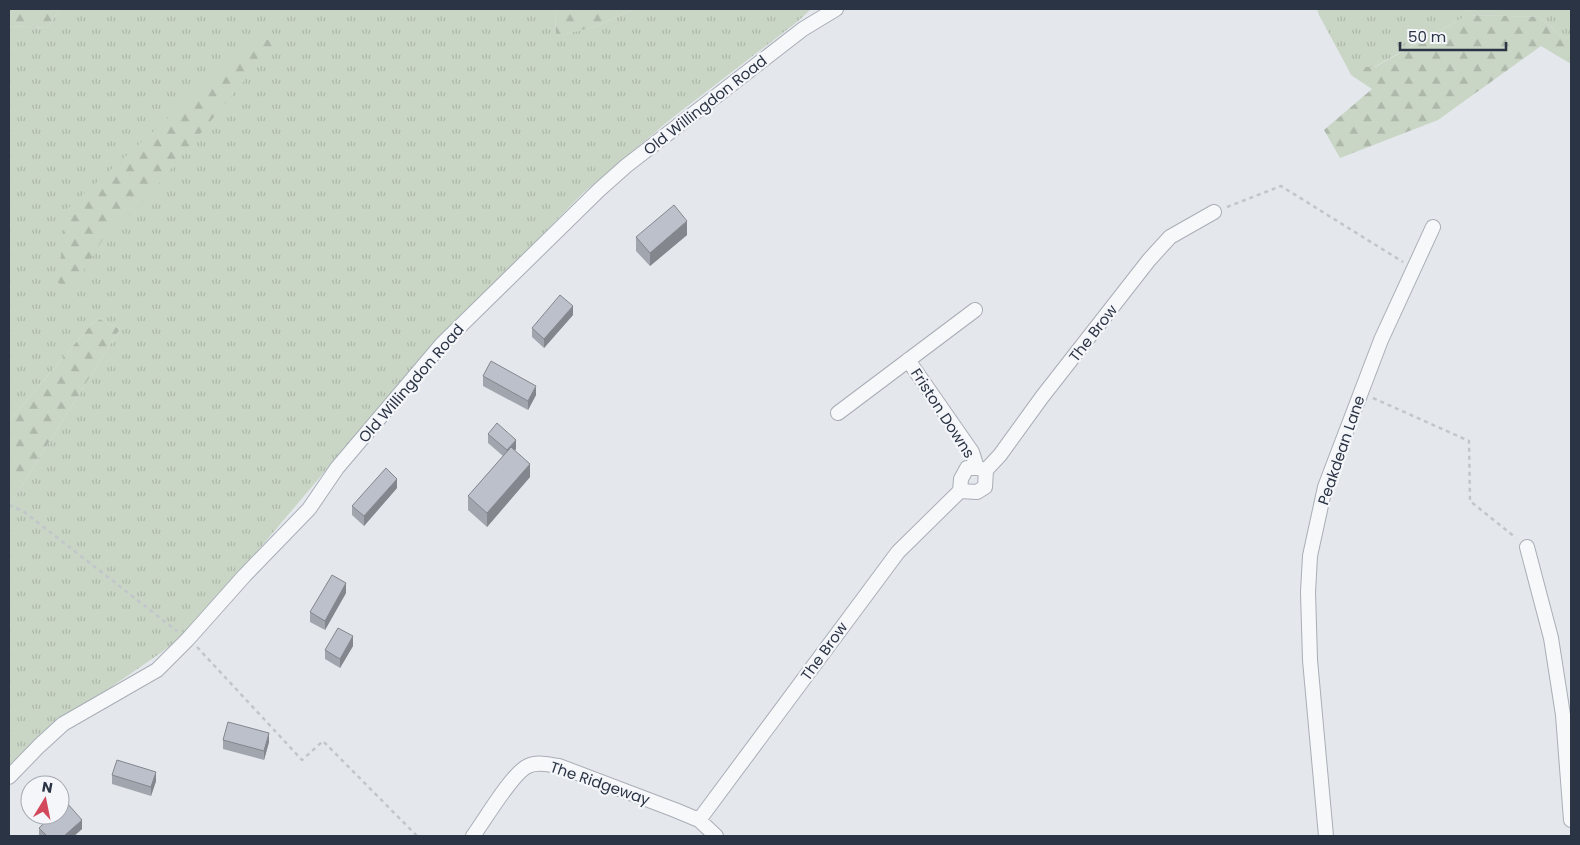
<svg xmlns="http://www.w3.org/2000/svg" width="1580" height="845" font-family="Poppins,sans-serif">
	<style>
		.grass { fill: url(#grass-tufts) }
		.forest { fill: url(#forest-firs) }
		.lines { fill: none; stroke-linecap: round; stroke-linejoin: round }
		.minor-casing { stroke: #a9aeb7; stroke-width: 16 }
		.path { stroke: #c2c5cb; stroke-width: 2.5; stroke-dasharray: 4 4; stroke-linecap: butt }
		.minor { stroke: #f7f8fa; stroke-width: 14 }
		.wall { fill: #a1a5ae }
		.shaded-wall { fill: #83868d }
		.building { fill: #bbc0ca; stroke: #83868d }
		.labels { text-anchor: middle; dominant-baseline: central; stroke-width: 4.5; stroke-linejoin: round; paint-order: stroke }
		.street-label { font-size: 15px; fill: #2b3445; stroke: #f4f6f9 }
	</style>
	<defs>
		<pattern id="grass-tufts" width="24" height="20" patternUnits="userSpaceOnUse" patternTransform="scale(1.25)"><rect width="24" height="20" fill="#c9d6c5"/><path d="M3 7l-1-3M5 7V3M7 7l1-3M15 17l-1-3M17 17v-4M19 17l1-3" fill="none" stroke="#adb8ab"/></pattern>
		<pattern id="forest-firs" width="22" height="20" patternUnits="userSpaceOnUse" patternTransform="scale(1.25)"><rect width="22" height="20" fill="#c9d6c5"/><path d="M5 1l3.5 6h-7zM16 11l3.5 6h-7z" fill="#adb8ab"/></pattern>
	</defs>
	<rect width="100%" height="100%" fill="#e4e7ec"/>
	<path class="grass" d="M60 9H555L556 36 595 27 631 10 649 9H811L797 22 672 118 582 194 415 365 193 627 162 652 69 716 9 769V506L120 329 97 318 9 421V26L47 28Z
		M1317 9H1571V38L1562 37 1540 17 1468 15 1374 67H1347L1319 15Z"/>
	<path class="forest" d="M9 9H60L47 28 9 26Z
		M555 9H649L631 10 595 27 556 36Z
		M1468 15 1540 17 1562 37 1571 38V64L1541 46 1438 120 1340 158 1324 130 1372 89 1351 75 1347 67H1375Z
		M257 38 277 41 136 211 111 226 73 288 58 283 66 210Z
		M97 318 120 329 9 506V421Z"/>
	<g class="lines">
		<defs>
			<path id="minor" d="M908 360 972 452 977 468
				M838 413 975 310
				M960 491 977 492 985 487 986 470
				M1527 547 1551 638 1563 715 1571 820
				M9 777 39 746 63 724 157 670 188 639 245 575 309 509 337 468 442 344 599 190 626 166 803 29 836 9
				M699 820 898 552 960 491 961 479 967 468H977L986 470 1000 455 1042 397 1149 260 1170 237 1214 212
				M473 836C484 821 513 772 528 766 538 761 549 765 559 766L675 810 699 820 716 836
				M1326 836 1310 660 1308 592 1310 556 1325 487 1381 340 1433 227"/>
		</defs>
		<use href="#minor" class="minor-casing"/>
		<path class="path" d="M1227 207 1281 186 1403 262
			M1373 398 1469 441 1470 501 1516 538
			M9 505 23 511 177 631
			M197 647 302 760 323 741 417 836"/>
		<use href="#minor" class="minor"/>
	</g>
	<path class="wall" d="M687 235 650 266 636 251V237Z
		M573 315 544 348 532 337V328Z
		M483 376 536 395 528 410 483 386Z
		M488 434 516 449 515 450 530 477 487 527 468 510V496L503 456 488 443Z
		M397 488 364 526 352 515V506Z
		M346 593 325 630 310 622V612Z
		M353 646 340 668 325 659V650Z
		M223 740 269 742 264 760 223 749Z
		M112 775 156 781 151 796 112 784Z
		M39 828 82 829 74 836H39Z"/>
	<path class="shaded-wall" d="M687 221V235L650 266V253Z
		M573 306V315L544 348V339Z
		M536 386V395L528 410V401Z
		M516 440V449L507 459V450Z
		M530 464V477L487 527V513Z
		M397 479V488L364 526V516Z
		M346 583V593L325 630V621Z
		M353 636V646L340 668V659Z
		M269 733V742L264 760V751Z
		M156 772V781L151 796V787Z
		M82 820V829L74 836H64Z"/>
	<path class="building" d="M674 205 687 221 650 253 636 237Z
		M560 295 573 306 544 339 532 328Z
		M491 361 536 386 528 401 483 376Z
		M497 423 516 440 507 450 488 434Z
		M511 447 530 464 487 513 468 496Z
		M386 468 397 479 364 516 352 506Z
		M332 575 346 583 325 621 310 612Z
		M338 628 353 636 340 659 325 650Z
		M228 722 269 733 264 751 223 740Z
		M117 760 156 772 151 787 112 775Z
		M67 803 82 820 64 836H47L39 828 53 815H60V809Z"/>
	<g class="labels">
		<g class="street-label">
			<text transform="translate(705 105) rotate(-38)">Old Willingdon Road</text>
			<text transform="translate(1093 333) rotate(-52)">The Brow</text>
			<text transform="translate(411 383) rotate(-49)">Old Willingdon Road</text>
			<text transform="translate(943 413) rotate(57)">Friston Downs</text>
			<text transform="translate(1341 450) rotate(-71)">Peakdean Lane</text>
			<text transform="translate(824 651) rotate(-54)">The Brow</text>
			<text transform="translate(600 783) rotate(19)">The Ridgeway</text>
		</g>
	</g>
	<rect width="1580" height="845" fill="none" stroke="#2b3445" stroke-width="20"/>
	<g transform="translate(45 800) rotate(10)"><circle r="24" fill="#f4f6f9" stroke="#a4a8b1"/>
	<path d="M0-4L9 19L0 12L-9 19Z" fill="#d1495b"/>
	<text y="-8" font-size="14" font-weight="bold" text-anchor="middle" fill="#2b3445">N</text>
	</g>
	<path d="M1400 42v8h106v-8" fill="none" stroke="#2b3445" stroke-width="2.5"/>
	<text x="1408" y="42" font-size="15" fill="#2b3445" stroke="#f4f6f9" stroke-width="4" paint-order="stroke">50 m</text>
</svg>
